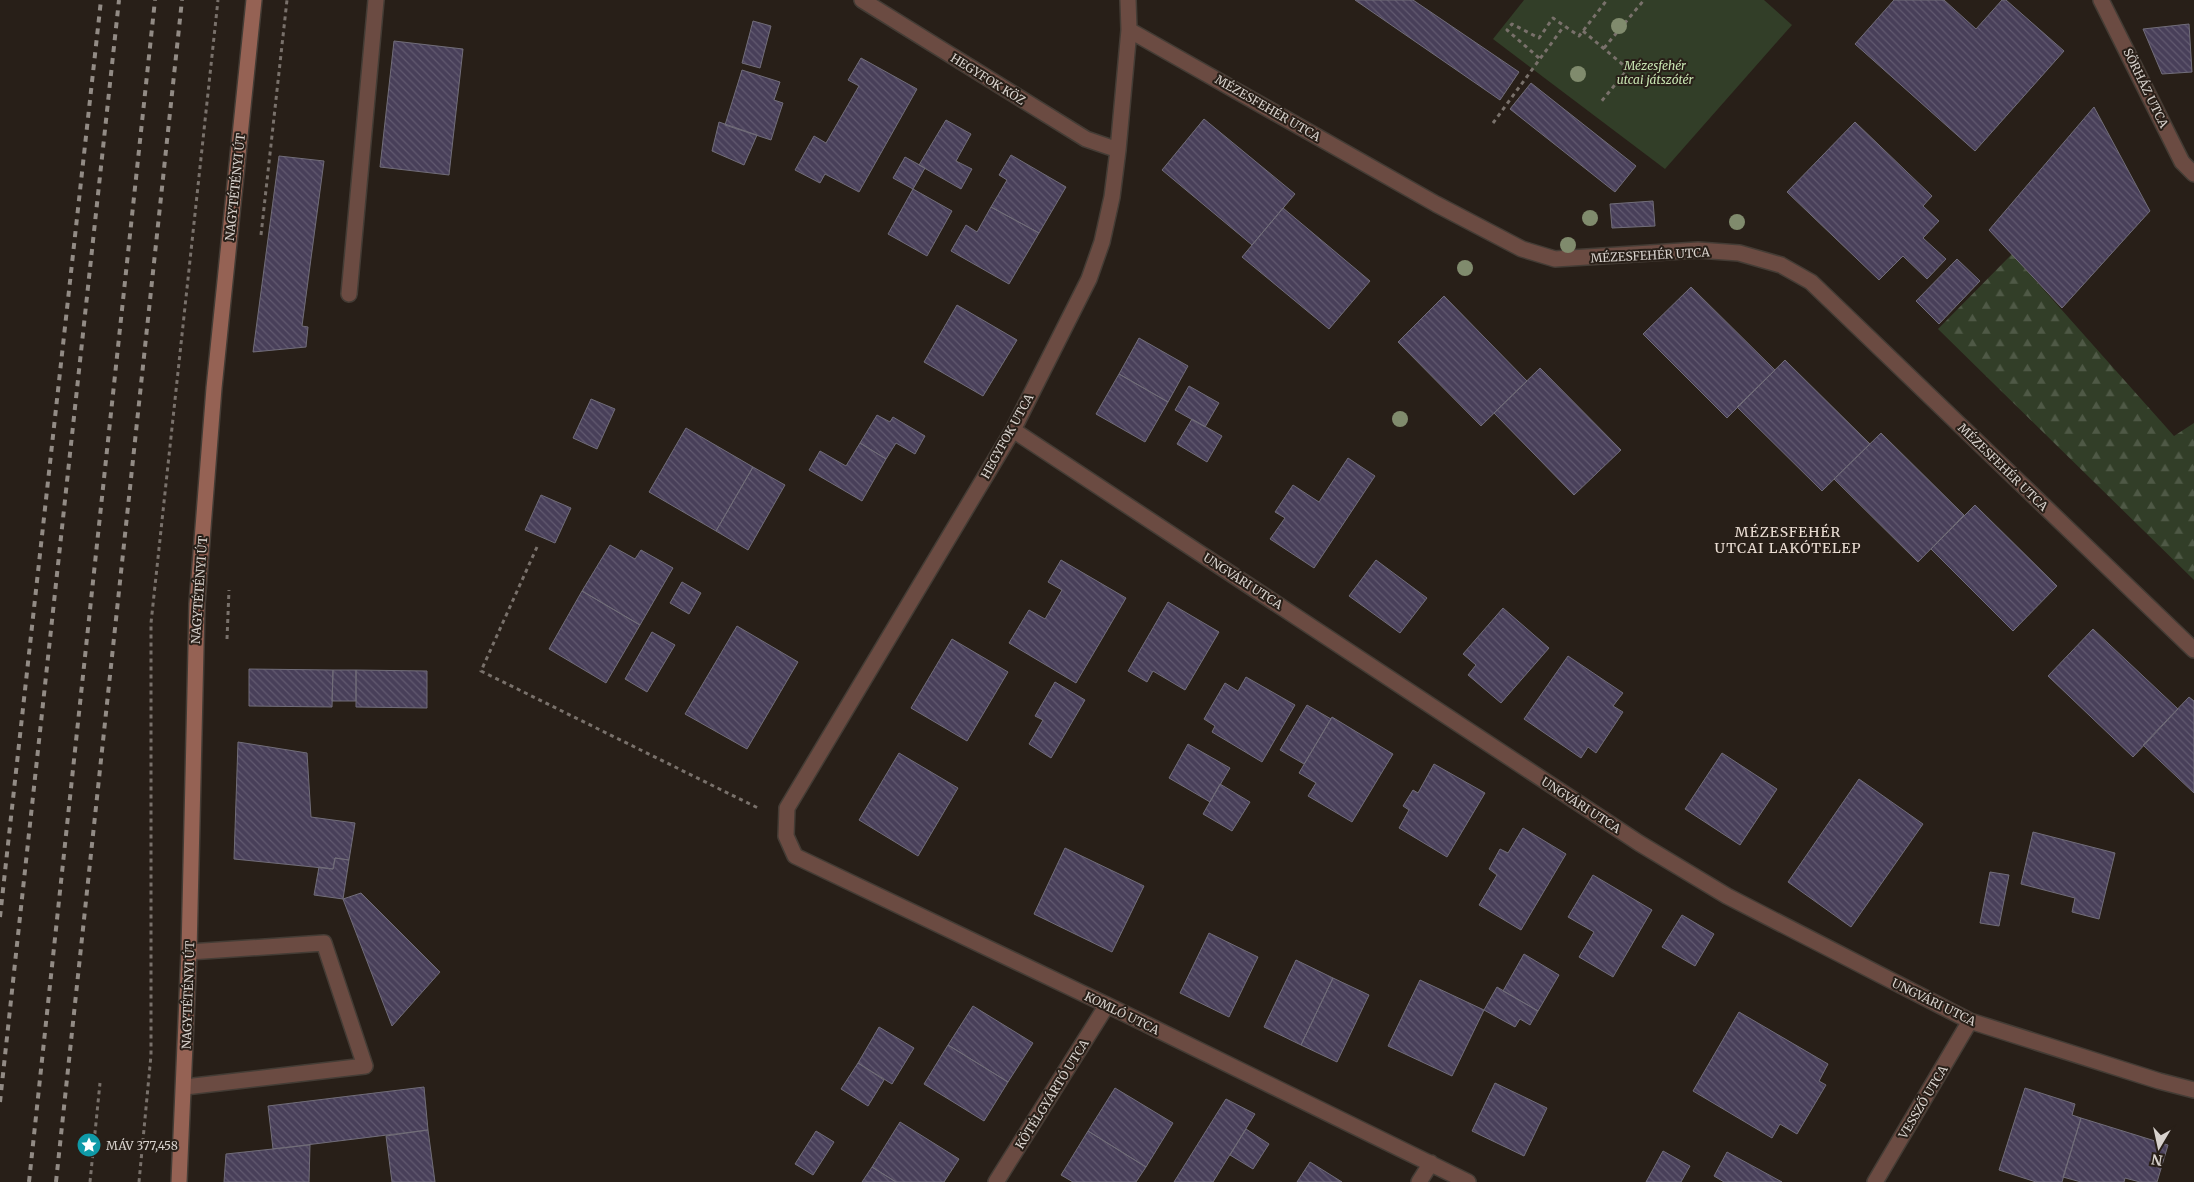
<svg xmlns="http://www.w3.org/2000/svg" width="2194" height="1182" font-family="Merriweather,serif">
	<style>
		.forest { fill: url(#forest-firs) }
		.green { fill: #323e28 }
		.building { fill: url(#building-back-hatch); stroke: #716d79 }
		.lines { fill: none; stroke-linecap: round; stroke-linejoin: round }
		.lane-casing { stroke: #443c35; stroke-width: 18 }
		.street-casing { stroke: #443c35; stroke-width: 18 }
		.secondary-casing { stroke: #443c35; stroke-width: 18 }
		.path { stroke: #79716b; stroke-width: 3; stroke-dasharray: 4 4; stroke-linecap: butt }
		.lane { stroke: #6b4b42; stroke-width: 15 }
		.street { stroke: #6b4b42; stroke-width: 15 }
		.secondary { stroke: #956254; stroke-width: 15 }
		.rail { stroke: #928b85; stroke-width: 4; stroke-dasharray: 6 6; stroke-linecap: butt }
		.tree { fill: #808b6d }
		.labels { text-anchor: middle; dominant-baseline: central; stroke-width: 4; stroke-linejoin: round; paint-order: stroke }
		.park-label { font-size: 12px; font-style: italic; fill: #c8e4b2; stroke: #281f18 }
		.street-label { font-size: 12px; fill: #d8d2cd; stroke: #281f18 }
		.poi-label { font-size: 12px; fill: #d8d2cd; stroke: #281f18; text-anchor: start }
		.neighbourhood-label { font-size: 14px; letter-spacing: 1px; fill: #eaddd3; stroke: #281f18 }
	</style>
	<defs>
		<pattern id="forest-firs" width="22" height="20" patternUnits="userSpaceOnUse" patternTransform="scale(1.25)"><rect width="22" height="20" fill="#323e28"/><path d="M5 1l3.5 6h-7zM16 11l3.5 6h-7z" fill="#4f5946"/></pattern>
		<pattern id="building-back-hatch" width="6" height="6" patternUnits="userSpaceOnUse" patternTransform="scale(1.25)"><rect width="6" height="6" fill="#483f59"/><path d="M-1 5l2 2M0 0l6 6M5-1l2 2" fill="none" stroke="#625a70"/></pattern>
	</defs>
	<rect width="100%" height="100%" fill="#281f18"/>
	<path class="forest" d="M2012 254 2174 436 2194 423V580L1938 329Z"/>
	<path class="green" d="M1524 0H1764L1792 25 1665 169 1493 39Z"/>
	<path class="building" d="M1355 0H1413L1519 72 1500 100Z
		M1894 0H1944L1976 29 2002 0H2006L2064 51 1975 151 1855 44Z
		M753 21 771 26 760 68 742 63Z
		M2189 24 2192 72 2162 74 2143 29Z
		M394 41 463 49 449 175 380 167Z
		M861 58 917 89 859 192 825 174 820 183 795 170 814 136 826 143 859 86 848 80Z
		M742 70 780 82 774 100 783 103 771 140 725 125Z
		M1531 83 1636 166 1615 192 1510 109Z
		M2094 107 2150 211 2062 308 1989 230Z
		M1204 119 1295 194 1252 245 1162 170Z
		M946 120 971 134 956 161 972 169 961 189 919 165Z
		M719 122 757 135 744 165 712 151Z
		M1855 122 1932 196 1923 206 1939 221 1923 238 1946 259 1927 279 1903 256 1879 280 1787 192Z
		M1011 155 1066 187 1039 233 991 207 1007 180 999 175Z
		M279 156 324 161 302 326 308 327 306 347 253 352Z
		M905 157 925 168 913 189 893 178Z
		M913 189 952 211 927 256 888 234Z
		M1653 201 1655 226 1612 228 1610 204Z
		M991 207 1039 233 1009 284 951 251 966 225 977 232Z
		M1283 208 1370 281 1329 329 1242 257Z
		M1957 259 1980 281 1939 324 1916 301Z
		M1691 287 1775 370 1727 418 1643 334Z
		M1444 296 1527 381 1481 426 1398 342Z
		M957 305 1017 340 983 396 924 362Z
		M1139 338 1188 366 1168 402 1119 374Z
		M1785 360 1870 444 1822 491 1737 407Z
		M1540 368 1621 450 1574 495 1494 413Z
		M1119 374 1168 402 1145 442 1096 414Z
		M1189 386 1219 403 1205 427 1175 410Z
		M591 399 615 409 597 449 573 438Z
		M877 415 890 422 893 417 925 436 915 454 896 443 886 459 860 443Z
		M1192 419 1222 436 1207 462 1177 444Z
		M686 428 753 467 716 531 649 492Z
		M1881 433 1964 515 1918 562 1834 479Z
		M860 443 886 459 862 501 809 470 820 451 846 466Z
		M1348 458 1375 476 1314 568 1270 539 1285 518 1275 512 1293 485 1319 502Z
		M753 467 785 485 748 550 716 531Z
		M541 495 571 508 555 543 525 530Z
		M1975 505 2057 586 2013 631 1931 549Z
		M610 545 635 559 641 550 673 568 640 625 582 591Z
		M1061 560 1126 598 1076 683 1009 643 1029 610 1045 619 1062 590 1048 582Z
		M1376 560 1427 598 1400 633 1349 596Z
		M682 582 701 593 689 614 670 603Z
		M582 591 640 625 606 683 549 649Z
		M1168 602 1219 632 1185 690 1153 671 1147 682 1128 671Z
		M1503 608 1549 648 1501 703 1468 675 1476 665 1463 654Z
		M737 626 798 662 747 749 685 714Z
		M2093 629 2178 709 2133 757 2048 676Z
		M652 632 675 645 647 692 625 679Z
		M952 639 1008 672 967 741 911 708Z
		M1568 656 1623 693 1613 706 1623 712 1596 753 1588 747 1581 758 1524 719Z
		M249 669 333 670 332 707 249 706Z
		M333 670H356V701H332Z
		M356 670 427 671V708L356 707Z
		M1246 677 1295 705 1262 762 1212 732 1215 726 1204 719 1225 683 1238 691Z
		M1055 682 1085 700 1051 758 1029 744 1043 720 1035 716Z
		M2189 697 2194 701V793L2143 745Z
		M1307 705 1331 719 1304 764 1280 750Z
		M1332 717 1393 754 1352 822 1308 796 1316 783 1299 773Z
		M238 742 307 753 311 817 355 823 349 860 335 858 333 869 234 859Z
		M1188 744 1230 768 1210 802 1169 778Z
		M899 753 958 788 918 856 859 820Z
		M1722 753 1777 789 1740 845 1685 809Z
		M1434 764 1485 793 1447 857 1399 828 1409 810 1403 806 1413 790 1418 793Z
		M1859 779 1923 824 1851 927 1788 882Z
		M1220 784 1250 802 1232 831 1203 814Z
		M1523 828 1566 854 1521 930 1479 905 1497 875 1489 869 1500 849 1508 853Z
		M2033 832 2115 853 2099 919 2072 912 2075 898 2021 884Z
		M1065 848 1144 886 1112 952 1034 914Z
		M335 858 349 860 343 899 314 895 319 867 333 869Z
		M1990 872 2009 875 1999 926 1980 923Z
		M1593 875 1652 910 1613 977 1579 957 1594 932 1568 917Z
		M361 893 440 972 392 1026 343 899Z
		M1682 915 1714 934 1695 966 1662 947Z
		M1209 933 1258 957 1229 1017 1180 993Z
		M1524 954 1559 975 1538 1011 1503 991Z
		M1296 960 1333 978 1301 1045 1264 1027Z
		M1333 978 1369 995 1337 1062 1301 1045Z
		M1420 980 1484 1010 1452 1076 1388 1046Z
		M1497 987 1538 1011 1530 1025 1520 1019 1515 1027 1484 1010Z
		M973 1006 1033 1043 1008 1082 948 1045Z
		M1739 1012 1828 1064 1819 1081 1826 1085 1797 1134 1780 1124 1772 1138 1693 1091Z
		M879 1027 914 1048 892 1084 858 1063Z
		M948 1045 1008 1082 984 1121 924 1084Z
		M858 1063 884 1080 868 1106 841 1089Z
		M1495 1083 1547 1108 1524 1156 1472 1131Z
		M424 1087 428 1130 273 1149 268 1106Z
		M1115 1088 1173 1123 1146 1167 1088 1131Z
		M2025 1088 2075 1104 2072 1115 2081 1118 2062 1182H2036L1999 1170Z
		M1226 1099 1255 1114 1213 1182H1174Z
		M2081 1118 2168 1145 2157 1182H2140L2125 1178 2124 1182H2081L2063 1177Z
		M900 1122 959 1159 944 1182H896L872 1167Z
		M1246 1129 1269 1144 1253 1169 1230 1155Z
		M428 1130 435 1182H392L386 1136Z
		M816 1131 834 1142 813 1175 795 1164Z
		M1088 1131 1146 1167 1136 1182H1073L1061 1175Z
		M310 1145 309 1182H224L226 1154Z
		M1663 1151 1690 1166 1681 1182H1646Z
		M1727 1152 1782 1182H1724L1714 1176Z
		M1310 1162 1342 1182H1297Z
		M872 1167 896 1182H862Z"/>
	<g class="lines">
		<defs>
			<path id="lane" d="M349 294 376 0
				M185 1087 365 1066 324 943 189 952"/>
			<path id="street" d="M862 0 1086 139 1118 150
				M1128 0 1129 30 1118 150 1112 197 1102 242 1089 279 1013 430 787 808 786 836 795 856 1107 1005 1468 1182
				M2101 0 2182 162 2194 174
				M1129 30 1436 204 1522 249 1555 259 1698 250 1739 253 1781 265 1811 282 2194 650
				M1013 430 1639 843 1727 896 1970 1021 2159 1081 2194 1090
				M996 1182 1107 1005
				M1419 1182 1431 1163
				M1875 1182 1970 1021"/>
			<path id="secondary" d="M179 1182 189 952 197 604 214 388 254 0"/>
		</defs>
		<use href="#lane" class="lane-casing"/>
		<use href="#street" class="street-casing"/>
		<use href="#secondary" class="secondary-casing"/>
		<path class="path" d="M1583 31 1628 69 1600 103
			M1604 48 1644 0
			M1539 58 1507 30 1512 24 1539 38 1553 18 1579 36 1607 0
			M1493 123 1564 26
			M261 235 287 0
			M537 547 481 671 760 809
			M227 639 229 590
			M90 1182 100 1083
			M139 1182 151 1055V623L218 0"/>
		<use href="#lane" class="lane"/>
		<use href="#street" class="street"/>
		<use href="#secondary" class="secondary"/>
		<path class="rail" d="M0 917 101 0
			M0 1102 119 0
			M29 1182 155 0
			M56 1182 182 0"/>
	</g>
	<g class="tree">
		<circle cx="1619" cy="26" r="8"/>
		<circle cx="1578" cy="74" r="8"/>
		<circle cx="1590" cy="218" r="8"/>
		<circle cx="1737" cy="222" r="8"/>
		<circle cx="1568" cy="245" r="8"/>
		<circle cx="1465" cy="268" r="8"/>
		<circle cx="1400" cy="419" r="8"/>
	</g>
	<defs>
		<symbol id="sight-disc" viewBox="-11 -11 22 22"><circle r="9.5" fill="#0f9aa8" stroke="#281f18"/><path d="M0-6L1.8-2.2L6-1.7L2.9 1.2L3.7 5.4L0 3.3L-3.7 5.4L-2.9 1.2L-6-1.7L-1.8-2.2Z" fill="#fff"/></symbol>
	</defs>
	<g fill-rule="evenodd">
		<use href="#sight-disc" x="75" y="1131" width="28" height="28"/>
	</g>
	<g class="labels">
		<g class="park-label">
			<text x="1655" y="65">Mézesfehér<tspan x="1655" dy="14">utcai játszótér</tspan></text>
		</g>
		<g class="street-label">
			<text transform="translate(988 79) rotate(32)">HEGYFOK KÖZ</text>
			<text transform="translate(2146 88) rotate(64)">SÖRHÁZ UTCA</text>
			<text transform="translate(1268 108) rotate(30)">MÉZESFEHÉR UTCA</text>
			<text transform="translate(235 187) rotate(-84)">NAGYTÉTÉNYI ÚT</text>
			<text transform="translate(1650 255) rotate(-3)">MÉZESFEHÉR UTCA</text>
			<text transform="translate(1007 436) rotate(-61)">HEGYFOK UTCA</text>
			<text transform="translate(2003 467) rotate(44)">MÉZESFEHÉR UTCA</text>
			<text transform="translate(1243 581) rotate(33)">UNGVÁRI UTCA</text>
			<text transform="translate(199 590) rotate(-86)">NAGYTÉTÉNYI ÚT</text>
			<text transform="translate(1581 805) rotate(33)">UNGVÁRI UTCA</text>
			<text transform="translate(188 995) rotate(-88)">NAGYTÉTÉNYI ÚT</text>
			<text transform="translate(1934 1002) rotate(26)">UNGVÁRI UTCA</text>
			<text transform="translate(1122 1013) rotate(26)">KOMLÓ UTCA</text>
			<text transform="translate(1052 1094) rotate(-58)">KÖTÉLGYÁRTÓ UTCA</text>
			<text transform="translate(1923 1102) rotate(-59)">VESSZŐ UTCA</text>
		</g>
		<g class="poi-label">
			<text x="106" y="1145">MÁV 377,458</text>
		</g>
		<g class="neighbourhood-label">
			<text x="1788" y="532">MÉZESFEHÉR<tspan x="1788" dy="16">UTCAI LAKÓTELEP</tspan></text>
		</g>
	</g>
	<g transform="translate(2159 1147) rotate(189)" stroke="#281f18" stroke-width="4" paint-order="stroke">
	<path d="M0-4L9 19L0 12L-9 19Z" fill="#d8d2cd"/>
	<text y="-8" font-size="14" font-weight="bold" text-anchor="middle" fill="#d8d2cd">N</text>
	</g>
</svg>
